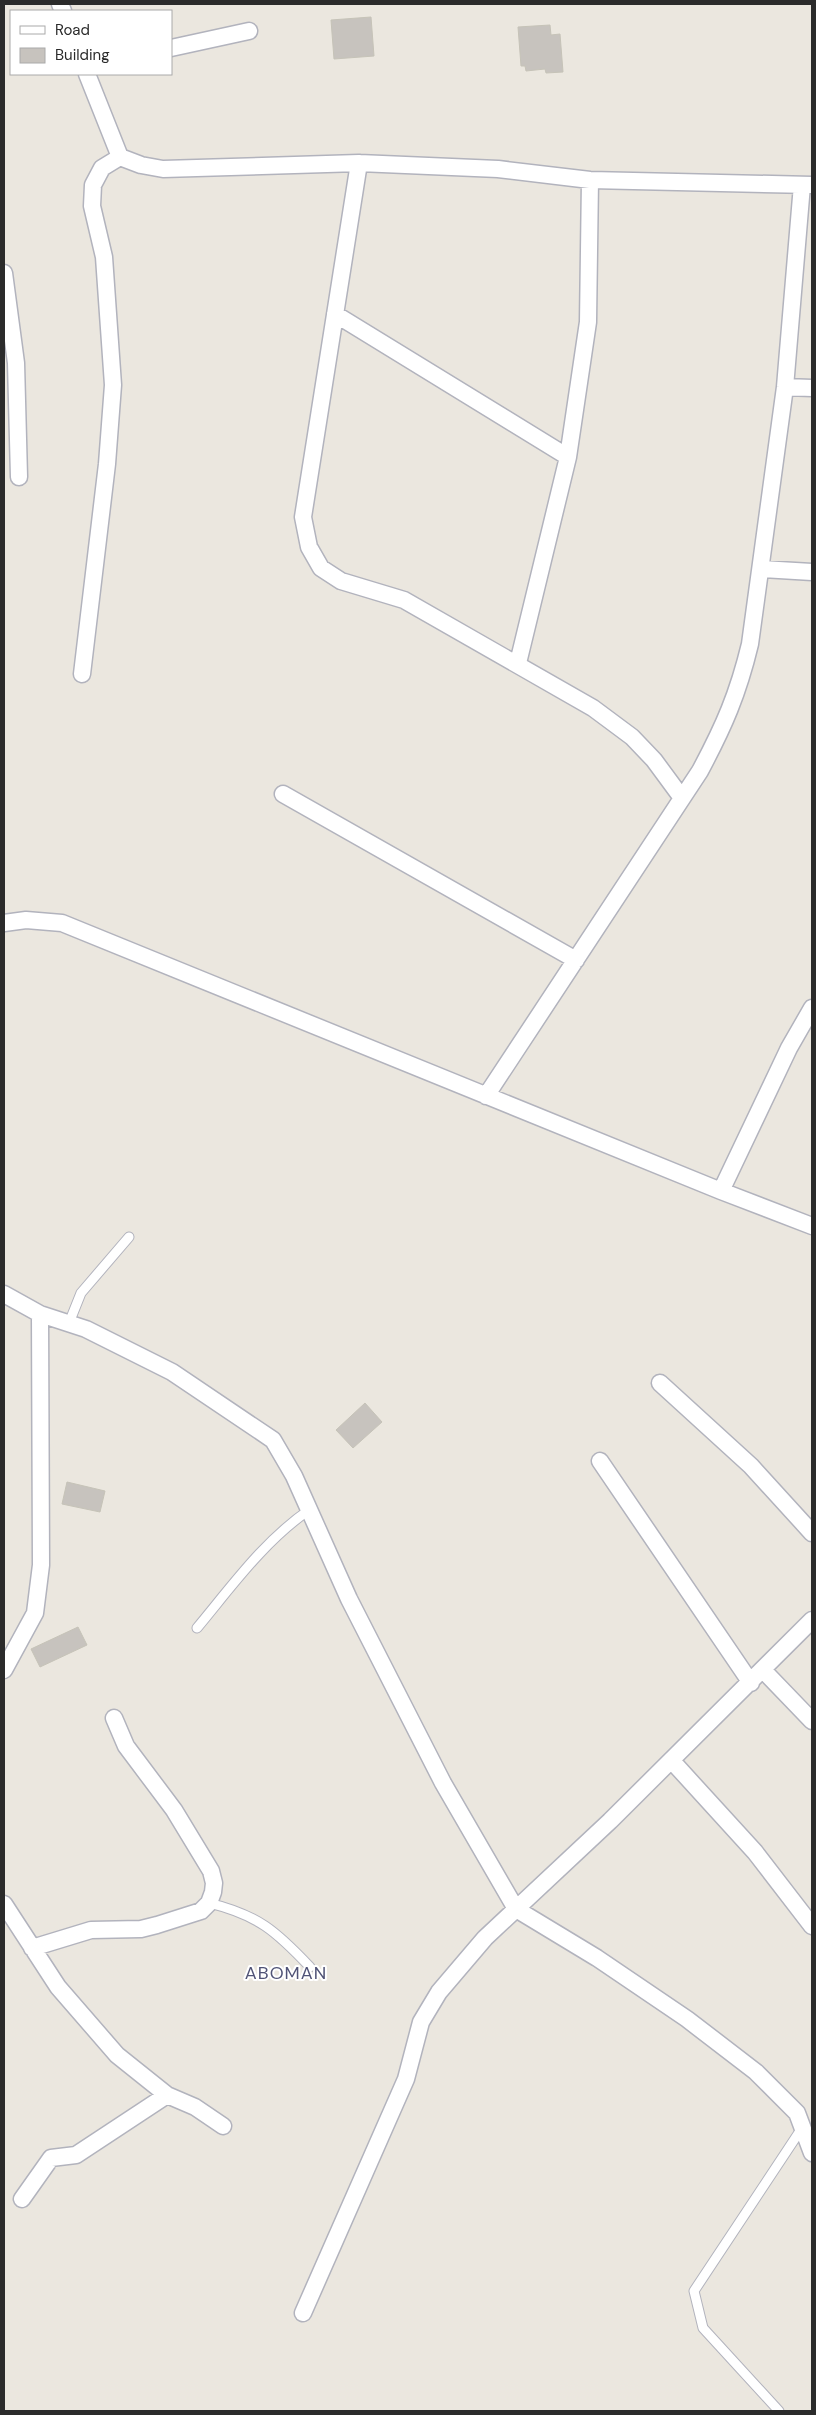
<svg xmlns="http://www.w3.org/2000/svg" width="816" height="2415" font-family="'DM Sans',sans-serif">
	<style>
		.building { fill: #c7c3be; stroke: #c6c3b8 }
		.lines { fill: none; stroke-linecap: round; stroke-linejoin: round }
		.service-casing { stroke: #b2b3bd; stroke-width: 11 }
		.minor-casing { stroke: #b2b3bd; stroke-width: 19 }
		.service { stroke: #fff; stroke-width: 9 }
		.minor { stroke: #fff; stroke-width: 16 }
		.labels { text-anchor: middle; dominant-baseline: central; stroke-width: 4; stroke-linejoin: round; paint-order: stroke }
		.quarter-label { font-size: 18px; letter-spacing: 1px; fill: #505376; stroke: #fff }
	</style>
	<rect width="100%" height="100%" fill="#ebe7df"/>
	<path class="building" d="M371 17 374 56 334 59 331 20Z
		M550 25 551 35 560 34 563 72 546 73 545 69 526 71 525 66H521L518 27Z
		M365 1403 382 1422 353 1448 336 1430Z
		M67 1482 105 1491 100 1512 62 1504Z
		M78 1627 87 1645 40 1667 31 1649Z"/>
	<g class="lines">
		<defs>
			<path id="service" d="M69 1323 81 1293 129 1237
				M197 1628C232 1586 264 1541 309 1510
				M209 1903C258 1915 276 1931 310 1967
				M779 2411 703 2328 694 2291 802 2128"/>
			<path id="minor" d="M60 4 63 11
				M171 48 249 31
				M87 74 120 157 141 165 163 169 359 163 498 169 590 180 812 185
				M359 163 303 517 309 547 321 568 341 581 404 600 593 708 632 737 654 760 682 798
				M4 273 16 363 19 477
				M335 314 568 457
				M785 387 812 388
				M761 569 812 572
				M518 663 568 457 588 322 590 180
				M82 674 107 464 113 385 104 257 92 206 93 185 102 168 120 157
				M283 794 576 960
				M4 923 26 920 62 923 721 1191 812 1226
				M486 1096 700 771C724 726 738 694 750 644L785 387 802 185
				M721 1191 789 1048 812 1008
				M4 1294 40 1314 86 1329 172 1372 273 1440 294 1476 349 1599 443 1783 516 1909 597 1958 687 2019 756 2072 797 2113 812 2153
				M660 1383 751 1466 812 1533
				M600 1461 751 1683
				M4 1670 35 1613 41 1565 40 1314
				M763 1670 812 1721
				M672 1761 755 1852 812 1926
				M4 1904 58 1987 117 2055 167 2095 195 2107 223 2126
				M32 1948 91 1930 141 1929 157 1925 201 1911 209 1903 213 1892 214 1883 211 1871 174 1810 126 1746 114 1718
				M22 2199 51 2158 76 2155 167 2095
				M303 2313 406 2079 421 2022 439 1992 485 1938 610 1821 812 1620"/>
		</defs>
		<use href="#service" class="service-casing"/>
		<use href="#minor" class="minor-casing"/>
		<use href="#service" class="service"/>
		<use href="#minor" class="minor"/>
	</g>
	<g class="labels">
		<g class="quarter-label">
			<text x="286" y="1973">ABOMAN</text>
		</g>
	</g>
	<rect width="816" height="2415" fill="none" stroke="#2b2b2b" stroke-width="10"/>
	<rect x="10" y="10" width="162" height="65" fill="#ffffff" stroke="#aaaaaa"/>
	<rect x="20" y="26" width="25" height="8" fill="#ffffff" stroke="#aaaaaa"/>
	<text x="55" y="35" font-size="15" fill="#2b2b2b">Road</text>
	<rect x="20" y="48" width="25" height="15" fill="#c7c3be" stroke="#aaaaaa"/>
	<text x="55" y="60" font-size="15" fill="#2b2b2b">Building</text>
</svg>
